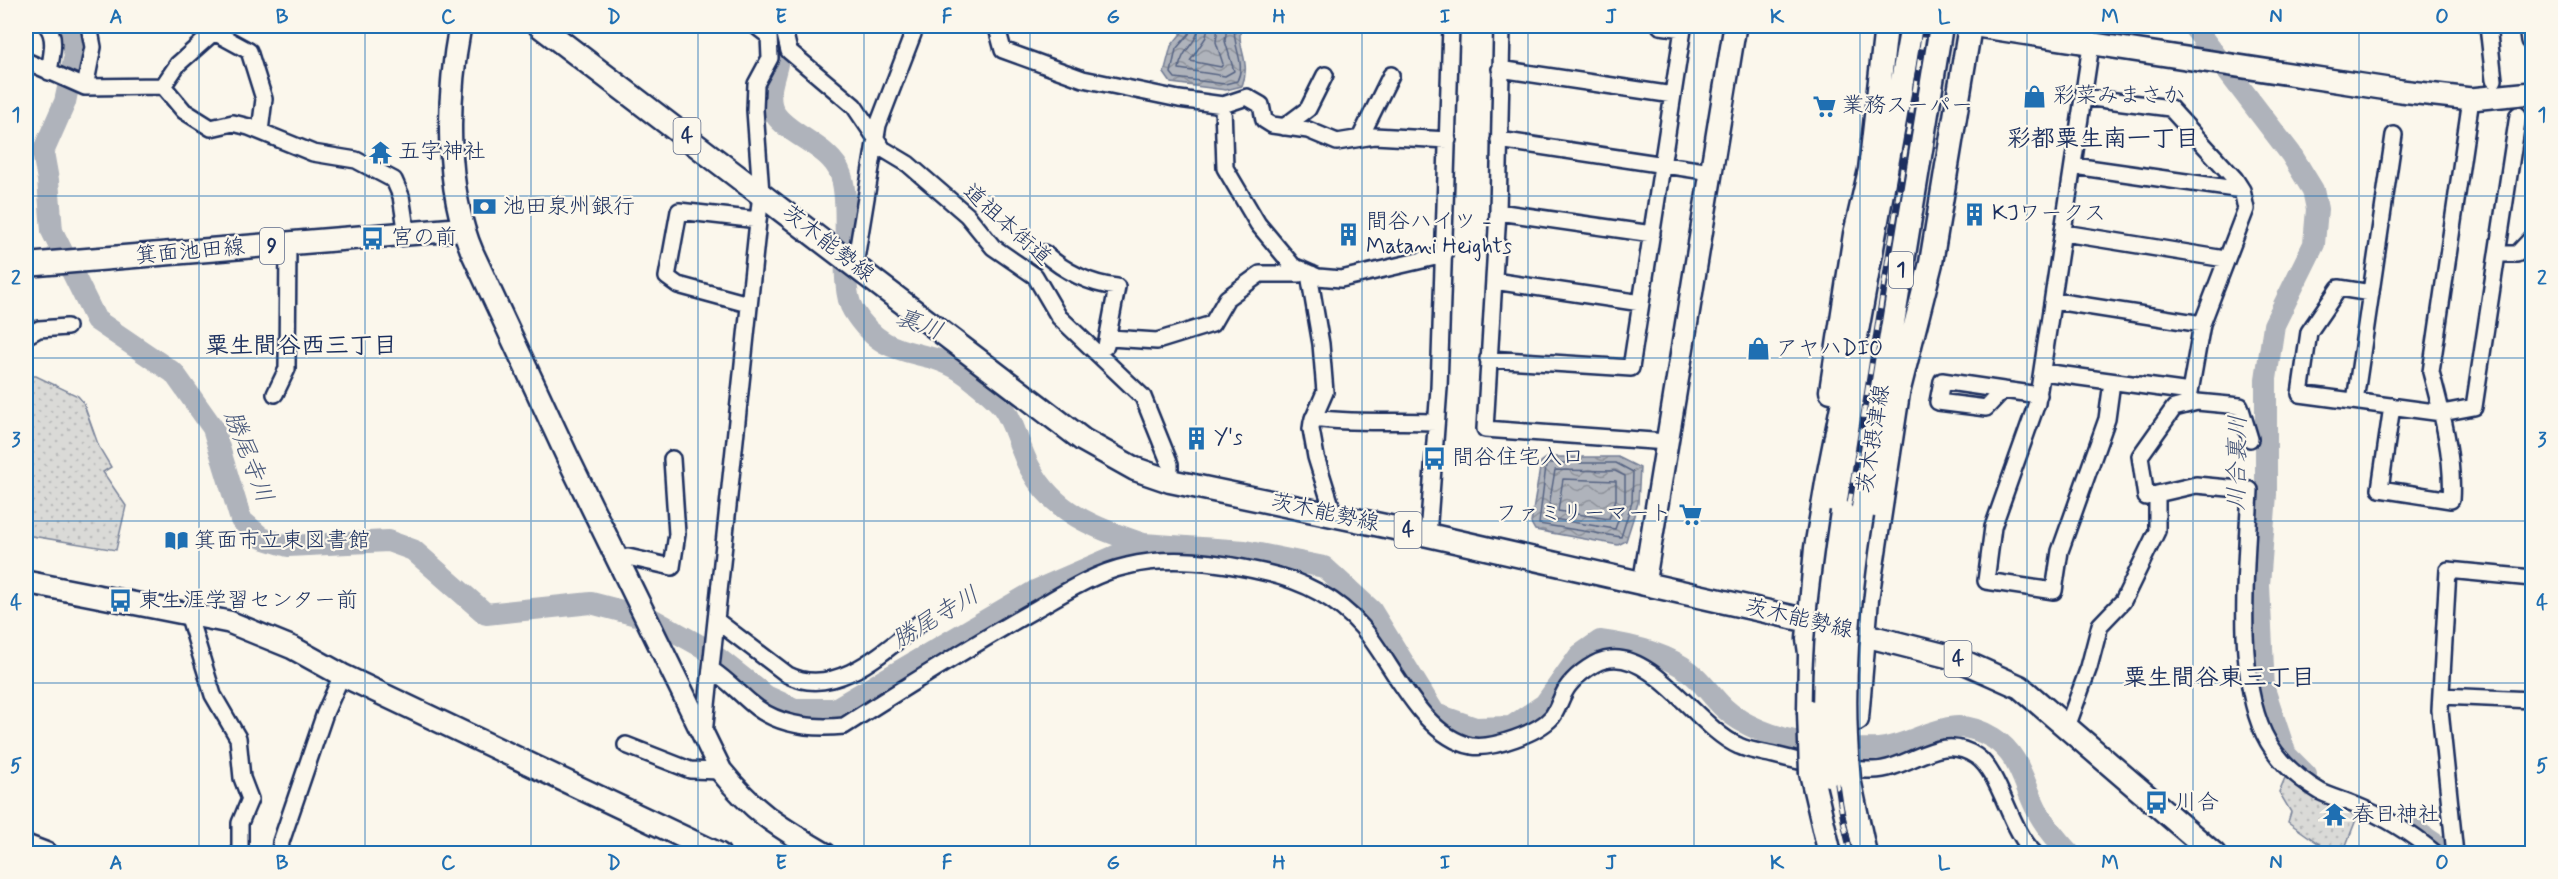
<svg xmlns="http://www.w3.org/2000/svg" width="2558" height="879" font-family="Mynerve,'Klee One',sans-serif">
	<style>
		.grass { fill: url(#grass-dots); stroke: #7a849a; stroke-width: 1.5 }
		.water { fill: url(#water-waves); stroke: #747e96; stroke-width: 1.5 }
		.lines { fill: none; stroke-linecap: round; stroke-linejoin: round }
		.shore { stroke: #566483; stroke-width: 1.5 }
		.river { stroke: #afb3bb; stroke-width: 22 }
		.street-casing { stroke: #1b2f5e; stroke-width: 20 }
		.secondary-casing { stroke: #1b2f5e; stroke-width: 26 }
		.primary-casing { stroke: #1b2f5e; stroke-width: 27 }
		.street { stroke: #fbf7ec; stroke-width: 15 }
		.secondary { stroke: #fbf7ec; stroke-width: 21 }
		.primary { stroke: #fbf7ec; stroke-width: 22 }
		.rail-casing { stroke: #1b2f5e; stroke-width: 6 }
		.rail { stroke: #fbf7ec; stroke-width: 4; stroke-dasharray: 11; stroke-linecap: butt }
		.primary-bridge-casing { stroke: #1b2f5e; stroke-width: 27; stroke-linecap: butt }
		.primary-bridge { stroke: #fbf7ec; stroke-width: 22 }
		.grid { fill: none; stroke: #1f6fb2; stroke-width: 1.5; stroke-opacity: 0.55 }
		.labels { text-anchor: middle; dominant-baseline: central; stroke-width: 4.5; stroke-linejoin: round; paint-order: stroke }
		.shield { fill: #fbf7ec; stroke: #5e6b89; stroke-width: 1.5 }
		.shield-label { font-size: 21px; font-weight: bold; fill: #1b2f5e }
		.poi-label { font-size: 22px; fill: #1b2f5e; stroke: #fbf7ec; text-anchor: start }
		.street-label { font-size: 22px; fill: #1b2f5e; stroke: #fbf7ec }
		.neighbourhood-label { font-size: 24px; font-weight: bold; fill: #1b2f5e; stroke: #fbf7ec }
		.water-label { font-size: 24px; font-style: italic; fill: #47577a; stroke: #fbf7ec }
		.neatline { fill: none; stroke: #1f6fb2; stroke-width: 2 }
		.grid-label { font-size: 20px; text-anchor: middle; font-weight: bold; fill: #1f6fb2 }
	</style>
	<defs>
		<pattern id="grass-dots" width="8" height="8" patternUnits="userSpaceOnUse" patternTransform="scale(1.5)"><rect width="8" height="8" fill="#dadad7"/><path d="M2 2h.1M6 6h.1" fill="none" stroke="#babbbb" stroke-width="1.8" stroke-linecap="round"/></pattern>
		<pattern id="water-waves" width="16" height="10" patternUnits="userSpaceOnUse" patternTransform="scale(1.5)"><rect width="16" height="10" fill="#afb3bb"/><path d="M0 5q4-4 8 0t8 0" fill="none" stroke="#8e929b"/></pattern>
	</defs>
	<rect width="100%" height="100%" fill="#fbf7ec"/>
	<filter id="ink" filterUnits="userSpaceOnUse"><feTurbulence type="fractalNoise" baseFrequency=".0167" numOctaves="2"/><feDisplacementMap in="SourceGraphic" scale="12" xChannelSelector="R" yChannelSelector="G"/><feConvolveMatrix kernelMatrix="1 2 1 2 8 2 1 2 1" color-interpolation-filters="sRGB"/></filter>
	<g filter="url(#ink)">
		<path class="grass" d="M26 376H36L78 396 83 402 99 447 111 467 103 472 126 506 116 550 26 535Z
			M2287 773 2359 812 2343 853H2332L2288 822 2291 812 2279 792Z"/>
		<path class="water" d="M1187 26H1241C1236 49 1252 61 1242 86L1226 90 1171 83 1164 73 1171 46Z
			M1548 457H1618L1640 468 1638 503 1626 541 1618 545 1535 530 1531 523 1541 462Z"/>
		<g class="lines">
			<path class="shore" d="M1192 26 1189 34 1176 49 1171 73 1175 78 1225 84 1237 81C1247 62 1231 46 1235 26
				M1199 26C1198 43 1181 50 1179 69L1225 76 1234 71 1225 41 1227 26
				M1208 26 1206 37 1190 61 1221 67 1223 64 1216 42 1218 26
				M1550 463H1616L1633 472 1632 502 1621 537 1539 524 1546 466Z
				M1555 470 1615 471 1625 476V501L1615 529 1547 518Z
				M1563 479 1616 481V499L1609 519 1558 511Z"/>
			<path class="river" d="M67 26 75 55 65 102 43 152 48 180 52 231 96 320 174 373 213 428 241 520 262 538 288 546 388 541 413 550 486 614 591 603 652 619 706 649 766 696 795 709H835L1037 590 1143 544 1245 551 1324 567 1371 610 1435 714 1475 728 1511 727 1545 704 1580 655 1600 641C1630 645 1665 653 1690 672 1703 682 1712 697 1724 708 1743 726 1774 737 1799 742 1822 746 1862 752 1885 748 1926 741 1951 711 1993 738 2020 755 2023 783 2037 810 2045 826 2057 840 2070 854
				M775 26C776 33 778 41 779 48 780 70 762 93 775 114 788 135 832 147 841 175 852 208 838 286 853 310 888 367 926 343 967 375 978 384 993 395 1002 406 1015 423 1019 449 1030 468 1055 515 1097 528 1143 544
				M2193 26 2291 154 2313 190 2317 209 2314 244 2274 325 2266 379V494L2259 585 2264 689 2286 755 2306 775
				M2405 824 2450 854"/>
			<defs>
				<path id="street" d="M47 26C57 38 51 57 49 72
					M215 26 214 32 249 51 264 99 260 131
					M783 26 789 51 854 106 883 149 908 164 967 215 993 247 1035 276 1059 317 1143 397 1170 464V481
					M994 26 997 28 1003 50 1083 79 1179 99 1223 105 1247 97 1261 105 1264 120 1272 125 1308 130 1337 142 1374 136 1448 140
					M1502 26 1498 212 1485 429 1667 442
					M2488 26 2494 80
					M2527 26 2529 41 2532 40
					M2091 45 2037 403 1993 527 1986 581 2054 591 2060 551 2107 419 2112 382
					M26 61 85 87 163 86 178 64 214 32
					M1500 69 1673 95
					M163 86 184 111 211 128 233 123 249 127 313 153 356 160 394 180 401 196 407 235
					M85 87 93 47 89 26
					M1223 105 1225 168 1258 224 1293 266 1318 277 1341 279 1444 255
					M1284 127 1308 109 1325 75
					M1360 138 1391 75
					M1499 140 1711 172
					M2074 166 2242 190
					M1498 212 1652 234
					M2064 233 2225 259
					M1044 253C1064 271 1090 284 1117 287L1106 346
					M2497 254H2517L2532 238
					M855 265 878 125 916 26
					M1312 274 1310 280 1321 344 1325 392 1312 422 1311 429 1316 457 1334 515
					M1494 281 1641 303
					M2371 293 2339 288 2309 332 2300 394 2442 413 2474 407 2518 115
					M2055 301 2202 324
					M748 304 678 285 667 277 679 211 758 220
					M26 336 39 329 67 327
					M1110 338 1157 341 1212 324 1227 298 1260 274H1299L1301 269
					M1488 359 1631 368 1683 29 1660 26
					M2043 372 2190 392 2202 324 2246 209 2242 190 2235 179 2170 108 2084 97
					M2003 390 1942 381 1938 402 1986 408 2003 390 2039 395
					M275 394 287 369 288 245
					M2355 401 2394 135
					M2392 406 2380 489 2451 500C2454 457 2442 413 2431 372L2471 99
					M1313 418C1354 424 1395 420 1436 422
					M2146 497 2140 456 2174 408 2197 402 2240 406 2250 439
					M1428 535 1439 388 1451 26
					M628 557 672 567 677 534 672 459
					M188 614 213 695 238 738 242 778 250 799 240 823V854
					M717 621 788 675C836 699 885 650 921 622
					M712 670C727 680 738 692 751 703 777 726 812 729 844 726 907 686 970 646 1036 609 1064 593 1095 573 1127 566 1170 555 1219 562 1263 572 1300 580 1336 597 1362 627 1393 663 1421 736 1472 746 1493 749 1538 733 1552 717 1559 708 1561 695 1569 685 1578 674 1596 660 1610 659 1655 653 1699 729 1739 746 1750 751 1762 752 1774 755 1806 763 1839 771 1873 770 1909 770 1940 731 1976 756 2001 773 2009 829 2035 854
					M2441 696 2532 700
					M2067 727 2089 667 2100 625 2123 601 2157 531V494L2196 485 2250 490C2247 559 2234 671 2264 734 2276 759 2297 778 2321 792 2331 797 2344 800 2355 805 2385 817 2411 833 2436 854
					M704 734 761 193 755 110 756 84 770 58 769 36 756 26
					M626 745 690 770 721 771
					M280 854 281 842 325 713 342 675
					M2455 854 2440 710 2448 570 2532 578"/>
				<path id="secondary" d="M460 26C447 96 444 187 473 254L567 456 721 771C756 814 778 826 825 854
					M1977 26 2401 91 2471 99 2532 93
					M26 582 229 622 293 648 342 675 719 854
					M1644 584 1735 26
					M26 846 47 854"/>
				<path id="primary" d="M540 26 1083 440 1135 469 1170 481 1428 535 1809 621 1955 658 2020 687 2214 854
					M26 265 462 229
					M1831 391 1855 234 1870 170 1886 26
					M1842 512 1867 357
					M1862 515 1941 26
					M1809 711 1810 653 1808 639 1816 548 1828 477 1857 331 1912 26
					M1857 719 1867 599 1898 393 1931 263 1970 26
					M1811 773 1830 854
					M1849 779 1865 854"/>
			</defs>
			<use href="#street" class="street-casing"/>
			<use href="#secondary" class="secondary-casing"/>
			<use href="#primary" class="primary-casing"/>
			<use href="#street" class="street"/>
			<use href="#secondary" class="secondary"/>
			<use href="#primary" class="primary"/>
			<defs>
				<path id="rail" d="M1851 854C1825 753 1828 653 1842 551L1925 26"/>
			</defs>
			<use href="#rail" class="rail-casing"/>
			<use href="#rail" class="rail"/>
			<defs>
				<path id="primary-bridge" d="M1809 711 1811 773
					M1828 775C1818 687 1829 600 1842 512
					M1849 779C1840 690 1848 604 1862 515"/>
			</defs>
			<use href="#primary-bridge" class="primary-bridge-casing"/>
			<use href="#primary-bridge" class="primary-bridge"/>
		</g>
	</g>
	<path class="grid" d="M199 26V854M365 26V854M531 26V854M698 26V854M864 26V854M1030 26V854M1196 26V854M1362 26V854M1528 26V854M1694 26V854M1860 26V854M2027 26V854M2193 26V854M2359 26V854M26 196H2532M26 358H2532M26 521H2532M26 683H2532"/>
	<defs>
		<symbol id="shop-bare" viewBox="-9 -9 18 18"><path d="M-5-2.5h2.3a2.7 3.5 0 0 1 5.4 0H5L5.5 6h-11ZM-1.5-2.5h3a1.5 2.3 0 0 0-3 0Z" fill="#1f6fb2" stroke="#fbf7ec" stroke-width="2.5" paint-order="stroke"/></symbol>
		<symbol id="supermarket-bare" viewBox="-9 -9 18 18"><path d="M-6-5.5h2.5l.6 2H6L4.5 2H-2.5L-4.4-4H-6ZM-1.5 3.2a1.3 1.3 0 1 0 .1 0ZM3 3.2a1.3 1.3 0 1 0 .1 0Z" fill="#1f6fb2" stroke="#fbf7ec" stroke-width="2.5" paint-order="stroke"/></symbol>
		<symbol id="temple-bare" viewBox="-9 -9 18 18"><path d="M0-6L5-2H3V0L6.5 2.5H4V6H1.5V3h-3V6H-4V2.5H-6.5L-3 0V-2H-5Z" fill="#1f6fb2" stroke="#fbf7ec" stroke-width="2.5" paint-order="stroke"/></symbol>
		<symbol id="bank-bare" viewBox="-9 -9 18 18"><path d="M-6-4H6V4H-6ZM0-2.3a2.3 2.3 0 1 0 0 4.6a2.3 2.3 0 1 0 0-4.6Z" fill="#1f6fb2" stroke="#fbf7ec" stroke-width="2.5" paint-order="stroke"/></symbol>
		<symbol id="building-bare" viewBox="-9 -9 18 18"><path d="M-4-6H4V6H1V3H-1V6H-4ZM-2.5-4.3h1.7v1.8h-1.7ZM.8-4.3h1.7v1.8H.8ZM-2.5-1h1.7V.8h-1.7ZM.8-1h1.7V.8H.8Z" fill="#1f6fb2" stroke="#fbf7ec" stroke-width="2.5" paint-order="stroke"/></symbol>
		<symbol id="bus-bare" viewBox="-9 -9 18 18"><path d="M-5-6H5V4H4V6H2V4H-2V6H-4V4H-5ZM-3.5-4V0h7V-4ZM-3.5 1.2v1.5H-2V1.2ZM2 1.2v1.5H3.5V1.2Z" fill="#1f6fb2" stroke="#fbf7ec" stroke-width="2.5" paint-order="stroke"/></symbol>
		<symbol id="library-bare" viewBox="-9 -9 18 18"><path d="M-6-4Q-3-5.5-.7-3.5V5Q-3 3-6 4ZM6-4Q3-5.5 .7-3.5V5Q3 3 6 4Z" fill="#1f6fb2" stroke="#fbf7ec" stroke-width="2.5" paint-order="stroke"/></symbol>
	</defs>
	<g fill-rule="evenodd">
		<use href="#shop-bare" x="2018" y="80" width="33" height="33"/>
		<use href="#supermarket-bare" x="1808" y="90" width="33" height="33"/>
		<use href="#temple-bare" x="364" y="136" width="33" height="33"/>
		<use href="#bank-bare" x="468" y="190" width="33" height="33"/>
		<use href="#building-bare" x="1958" y="198" width="33" height="33"/>
		<use href="#building-bare" x="1332" y="218" width="33" height="33"/>
		<use href="#bus-bare" x="356" y="222" width="33" height="33"/>
		<use href="#shop-bare" x="1742" y="332" width="33" height="33"/>
		<use href="#building-bare" x="1180" y="422" width="33" height="33"/>
		<use href="#bus-bare" x="1418" y="442" width="33" height="33"/>
		<use href="#supermarket-bare" x="1674" y="498" width="33" height="33"/>
		<use href="#library-bare" x="160" y="524" width="33" height="33"/>
		<use href="#bus-bare" x="104" y="584" width="33" height="33"/>
		<use href="#bus-bare" x="2140" y="786" width="33" height="33"/>
		<use href="#temple-bare" x="2318" y="798" width="33" height="33"/>
	</g>
	<g class="labels">
		<g class="shield">
			<rect x="673.5" y="118" width="27" height="36" rx="4.5"/>
			<rect x="260" y="228" width="24" height="36" rx="4.5"/>
			<rect x="1889" y="252" width="24" height="36" rx="4.5"/>
			<rect x="1394.5" y="512" width="27" height="36" rx="4.5"/>
			<rect x="1944.5" y="641" width="27" height="36" rx="4.5"/>
		</g>
		<g class="shield-label">
			<text x="687" y="136">4</text>
			<text x="272" y="246">9</text>
			<text x="1901" y="270">1</text>
			<text x="1408" y="530">4</text>
			<text x="1958" y="659">4</text>
		</g>
		<g class="poi-label">
			<text x="2053" y="96">彩菜みまさか</text>
			<text x="1842" y="106">業務スーパー</text>
			<text x="398" y="152">五字神社</text>
			<text x="503" y="207">池田泉州銀行</text>
			<text x="1992" y="214">KJワークス</text>
			<text x="1366" y="222">間谷ハイツ -<tspan x="1366" dy="25">Matani Heights</tspan></text>
			<text x="391" y="238">宮の前</text>
			<text x="1776" y="349">アヤハDIO</text>
			<text x="1214" y="438">Y's</text>
			<text x="1452" y="458">間谷住宅入口</text>
			<text x="1672" y="514" text-anchor="end">ファミリーマート</text>
			<text x="194" y="541">箕面市立東図書館</text>
			<text x="139" y="601">東生涯学習センター前</text>
			<text x="2175" y="803">川合</text>
			<text x="2352" y="815">春日神社</text>
		</g>
		<g class="street-label">
			<text transform="translate(1007 225) rotate(42)">道祖本街道</text>
			<text transform="translate(828 244) rotate(38)">茨木能勢線</text>
			<text transform="translate(190 252) rotate(-5)">箕面池田線</text>
			<text transform="translate(1874 439) rotate(-81)">茨木摂津線</text>
			<text transform="translate(1325 513) rotate(12)">茨木能勢線</text>
			<text transform="translate(1799 619) rotate(13)">茨木能勢線</text>
		</g>
		<g class="neighbourhood-label">
			<text x="2103" y="139">彩都粟生南一丁目</text>
			<text x="301" y="346">粟生間谷西三丁目</text>
			<text x="2219" y="678">粟生間谷東三丁目</text>
		</g>
		<g class="water-label">
			<text transform="translate(919 325) rotate(21)">裏川</text>
			<text transform="translate(248 457) rotate(69)">勝尾寺川</text>
			<text transform="translate(2238 463) rotate(-89)">川合裏川</text>
			<text transform="translate(936 618) rotate(-31)">勝尾寺川</text>
		</g>
	</g>
	<rect width="2558" height="879" fill="none" stroke="#fbf7ec" stroke-width="66"/>
	<rect x="33" y="33" width="2492" height="813" class="neatline"/>
	<g class="grid-label">
		<text x="116" y="23">A</text>
		<text x="282" y="23">B</text>
		<text x="448" y="23">C</text>
		<text x="614" y="23">D</text>
		<text x="781" y="23">E</text>
		<text x="947" y="23">F</text>
		<text x="1113" y="23">G</text>
		<text x="1279" y="23">H</text>
		<text x="1445" y="23">I</text>
		<text x="1611" y="23">J</text>
		<text x="1777" y="23">K</text>
		<text x="1944" y="23">L</text>
		<text x="2110" y="23">M</text>
		<text x="2276" y="23">N</text>
		<text x="2442" y="23">O</text>
		<text x="16" y="121">1</text>
		<text x="2542" y="121">1</text>
		<text x="16" y="284">2</text>
		<text x="2542" y="284">2</text>
		<text x="16" y="446">3</text>
		<text x="2542" y="446">3</text>
		<text x="16" y="609">4</text>
		<text x="2542" y="609">4</text>
		<text x="16" y="772">5</text>
		<text x="2542" y="772">5</text>
		<text x="116" y="869">A</text>
		<text x="282" y="869">B</text>
		<text x="448" y="869">C</text>
		<text x="614" y="869">D</text>
		<text x="781" y="869">E</text>
		<text x="947" y="869">F</text>
		<text x="1113" y="869">G</text>
		<text x="1279" y="869">H</text>
		<text x="1445" y="869">I</text>
		<text x="1611" y="869">J</text>
		<text x="1777" y="869">K</text>
		<text x="1944" y="869">L</text>
		<text x="2110" y="869">M</text>
		<text x="2276" y="869">N</text>
		<text x="2442" y="869">O</text>
	</g>
</svg>
